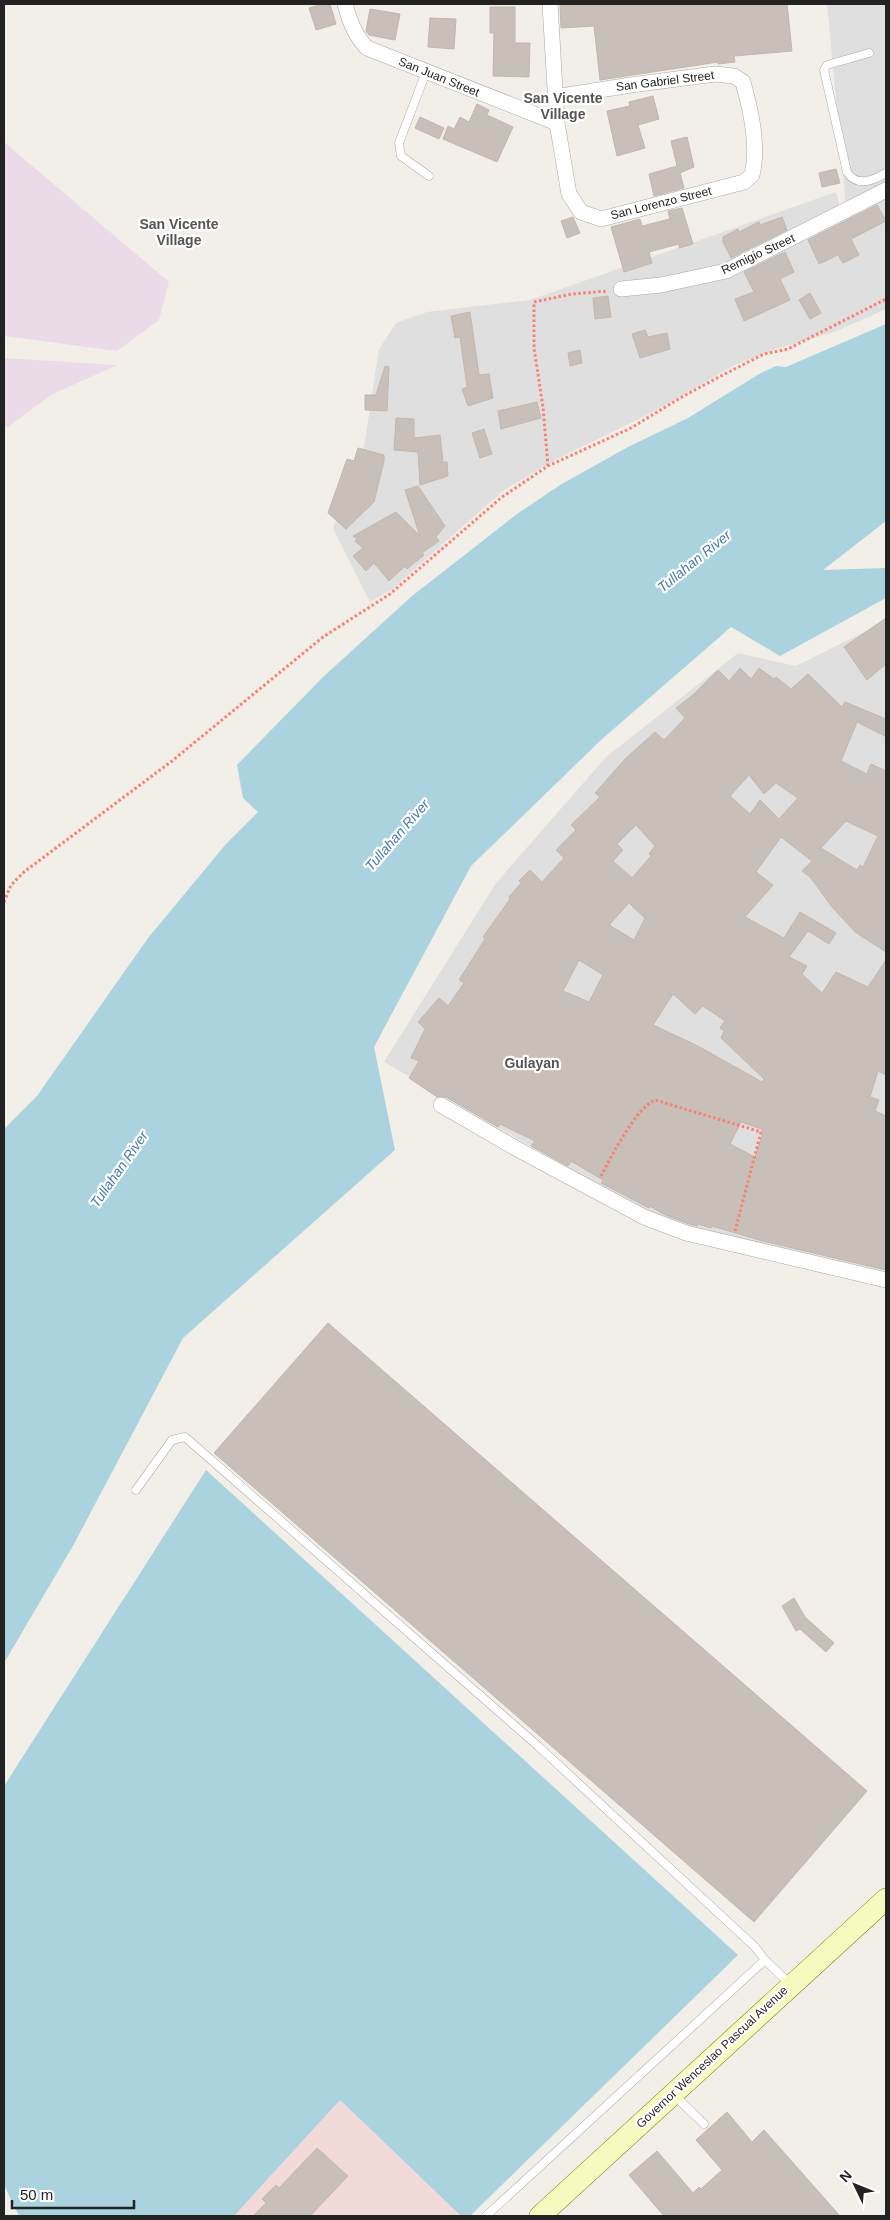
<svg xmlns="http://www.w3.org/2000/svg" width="890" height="2220" font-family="Arial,sans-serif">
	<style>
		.residential { fill: #e0dfdf }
		.commercial { fill: #f2dad9 }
		.industrial { fill: #ebdbe8 }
		.water { fill: #aad3df }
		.building { fill: #c7bfb8; stroke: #c4b6ab; fill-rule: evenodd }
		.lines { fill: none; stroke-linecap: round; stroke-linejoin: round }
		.service-casing { stroke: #a9a9a9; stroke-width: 9 }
		.minor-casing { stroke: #a9a9a9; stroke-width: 16 }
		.secondary-casing { stroke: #707d05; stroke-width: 22 }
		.path { stroke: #fa8072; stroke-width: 3; stroke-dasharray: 2.5 2.5; stroke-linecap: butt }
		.service { stroke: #fff; stroke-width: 8 }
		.minor { stroke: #fff; stroke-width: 15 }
		.secondary { stroke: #f7fabf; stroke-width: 21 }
		.labels { text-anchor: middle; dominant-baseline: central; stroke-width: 4.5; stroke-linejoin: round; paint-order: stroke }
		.street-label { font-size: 12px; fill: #222; stroke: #fff }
		.neighbourhood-label { font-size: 14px; font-weight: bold; fill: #555; stroke: #fff }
		.water-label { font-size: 14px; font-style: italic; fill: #4a7aab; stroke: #fff }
	</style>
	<rect width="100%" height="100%" fill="#f2efe9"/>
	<path class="residential" d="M827 4H886V183L846 206Z
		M836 192 843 218 886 192V309L837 331 776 349 735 365 649 414 555 460 503 491 391 590 370 602 333 528 364 447 379 349 396 323 427 312 530 300Z
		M886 621V1271L722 1236 642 1210 384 1062 496 883 606 757 738 653 796 666Z"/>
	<path class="commercial" d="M340 2100 461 2216H234Z"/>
	<path class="industrial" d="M4 142 169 282 159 320 117 351 4 336Z
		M4 358 117 365 51 395 8 427H4Z"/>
	<path class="water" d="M886 324V521L823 570 886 568V598L780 656 731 627 601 740 471 866 374 1047 395 1150 183 1338 74 1544 4 1663V1129L37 1096 148 938 226 844 258 812 243 798 237 765 323 677 412 596 517 514 560 485 628 447 688 418 759 374 776 366 786 367Z
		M206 1470 738 1955 470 2216H461L340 2100 234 2216H19L4 2185V1786Z"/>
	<path class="building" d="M323 4H330L336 24 316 30 309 8Z
		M560 4H787L792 51 734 56 735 62 718 64V62L600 80 594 26 561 28Z
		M490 7H515V43H530L529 77 493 76 494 33H490Z
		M370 9 400 14 395 40 369 35 366 31Z
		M430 18 456 19 454 49 428 47Z
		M653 96 659 119 638 125 645 148 617 156 607 111 630 106 629 102Z
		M477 104 489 110 487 115 513 127 497 162 443 139 448 126 454 129 460 117 469 122Z
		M420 117 444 128 439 139 415 128Z
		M687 137 694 167 680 173 684 188 654 196 649 174 677 166 671 141Z
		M836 169 840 183 822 187 819 173Z
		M877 205 886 221 851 239 859 255 843 263 838 255 819 264 808 240Z
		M682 208 693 244 679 248V244L649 252 652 263 624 272 611 227 640 219 642 226 670 219 668 211Z
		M573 217 580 233 567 238 561 221Z
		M782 217 787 230 731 258 723 242V237L738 229 739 232 759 222 760 225Z
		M785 252 794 272 780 279 790 300 744 321 735 299 754 292 744 272Z
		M810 293 821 313 810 319 799 300Z
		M608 296 611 317 595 319 593 298Z
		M470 312 479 375 489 374 493 398 468 406 462 389 467 387 460 337 455 338 451 316Z
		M645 330 648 337 667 333 670 349 640 358 632 334Z
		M580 350 582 363 570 366 568 353Z
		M385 366 389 367 387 411 365 410V395H376Z
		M537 402 541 418 501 429 498 411Z
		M396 418 414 419V438L440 435 443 462H447L448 476 420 485 418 452 394 450Z
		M484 429 492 454 480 458 472 433Z
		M358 448 384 455V461L374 502 346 529 328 513 347 459 354 461Z
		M418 486 445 526 436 537 439 541 422 553 424 555 407 569 405 566 389 581 374 563 366 571 353 556 363 548 355 541 357 539 353 536 396 512 420 536 405 490Z
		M886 618V664L867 680 844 647Z
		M740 668 751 679 759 668 774 679 776 677 791 689 808 674 842 707 845 702 886 719 885 736 857 722 841 761 867 774 871 764 886 771V952L855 932 832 907 810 877 802 871 812 861 781 837 756 872 773 885 745 917 784 938 800 912 836 933 829 944 808 931 789 957 807 966 802 974 822 993 836 972 868 987 886 960V1075L878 1071 870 1097 879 1100 875 1111 886 1116V1270L763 1241 712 1226 711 1228 698 1224 697 1226 689 1224 663 1214 650 1206 649 1208 601 1183 603 1180 571 1161 568 1166 531 1146 535 1141 500 1124 498 1127 446 1097H437L409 1078 419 1061 411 1058 425 1029 418 1022 439 998 448 1006 464 983 459 980 485 939 483 937 510 899 509 897 521 883 519 881 530 870 542 882 564 858 556 850 576 830 571 825 600 797 595 793 626 758 655 732 664 740 685 718 676 708 694 694 718 670 729 681ZM749 775 764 794 776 783 798 798 779 819 760 800 750 814 730 796ZM846 821 878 836 863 867 860 865 857 870 821 848ZM636 825 655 846 649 854 651 856 632 878 613 861 623 850 617 844ZM629 903 645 918 634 940 609 925ZM579 960 603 975 589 1002 563 991ZM673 994 695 1014 703 1006 725 1021 720 1028 724 1031 721 1038 764 1079 762 1082 696 1045 653 1025ZM741 1122 764 1130 755 1157 730 1144Z
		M328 1323 867 1791 754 1922 214 1453Z
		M794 1598 805 1617 834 1643 826 1652 800 1629 796 1631 782 1606Z
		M727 2112 752 2142 764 2130 840 2216H664L629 2175 657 2151 693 2193 699 2187 701 2189 722 2170 696 2140Z
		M317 2148 348 2176 310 2216H253L266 2203 262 2199 276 2185 279 2188Z"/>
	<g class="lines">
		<defs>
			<path id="service" d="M869 53 827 65 824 70 847 172C857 188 874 180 886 173
				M426 72 399 143 401 156 429 176
				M136 1490 172 1440 185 1437 538 1746 754 1946 765 1960 486 2216
				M765 1960 791 1985
				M674 2095 704 2124"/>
			<path id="minor" d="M345 4C349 20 355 36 367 48L557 123
				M550 4 557 123 569 194 581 212 601 219 744 182 752 175C759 146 751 111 743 82L734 76 715 74 631 85 555 97
				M621 289 661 285 726 271 886 190
				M441 1105 519 1150 644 1217 686 1233 886 1280"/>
			<path id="secondary" d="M540 2216 886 1899"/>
		</defs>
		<use href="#service" class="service-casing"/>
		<use href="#minor" class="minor-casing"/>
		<use href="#secondary" class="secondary-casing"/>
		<path class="path" d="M548 466 543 407 534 348V302L572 294 608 291
			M4 902 11 885 24 872 172 761 323 637 390 594 502 497 548 466 631 428 680 398 717 378 764 354 788 349 886 299
			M601 1176C611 1157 636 1108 655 1100L761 1132 735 1231"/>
		<use href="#service" class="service"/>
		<use href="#minor" class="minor"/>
		<use href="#secondary" class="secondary"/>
	</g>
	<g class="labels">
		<g class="street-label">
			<text transform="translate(439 77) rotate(22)">San Juan Street</text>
			<text transform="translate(665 81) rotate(-7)">San Gabriel Street</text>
			<text transform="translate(661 203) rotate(-14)">San Lorenzo Street</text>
			<text transform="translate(758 254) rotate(-25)">Remigio Street</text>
			<text transform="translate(712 2057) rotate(-43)">Governor Wenceslao Pascual Avenue</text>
		</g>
		<g class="neighbourhood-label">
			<text x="563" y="98">San Vicente<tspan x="563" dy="16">Village</tspan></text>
			<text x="179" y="224">San Vicente<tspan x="179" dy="16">Village</tspan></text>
			<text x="532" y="1063">Gulayan</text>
		</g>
		<g class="water-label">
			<text transform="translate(694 561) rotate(-39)">Tullahan River</text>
			<text transform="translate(397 835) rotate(-49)">Tullahan River</text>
			<text transform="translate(119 1169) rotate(-55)">Tullahan River</text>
		</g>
	</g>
	<rect width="890" height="2220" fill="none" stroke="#222222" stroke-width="10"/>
	<g transform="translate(855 2185) rotate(313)" stroke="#ffffff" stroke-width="4" paint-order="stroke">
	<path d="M0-4L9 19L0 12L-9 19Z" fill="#222222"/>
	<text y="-8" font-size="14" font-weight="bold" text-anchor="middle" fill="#222222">N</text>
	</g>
	<path d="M12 2200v8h122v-8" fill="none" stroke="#222222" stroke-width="2.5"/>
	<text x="20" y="2200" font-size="15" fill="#222222" stroke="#ffffff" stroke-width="4" paint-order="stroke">50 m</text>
</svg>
